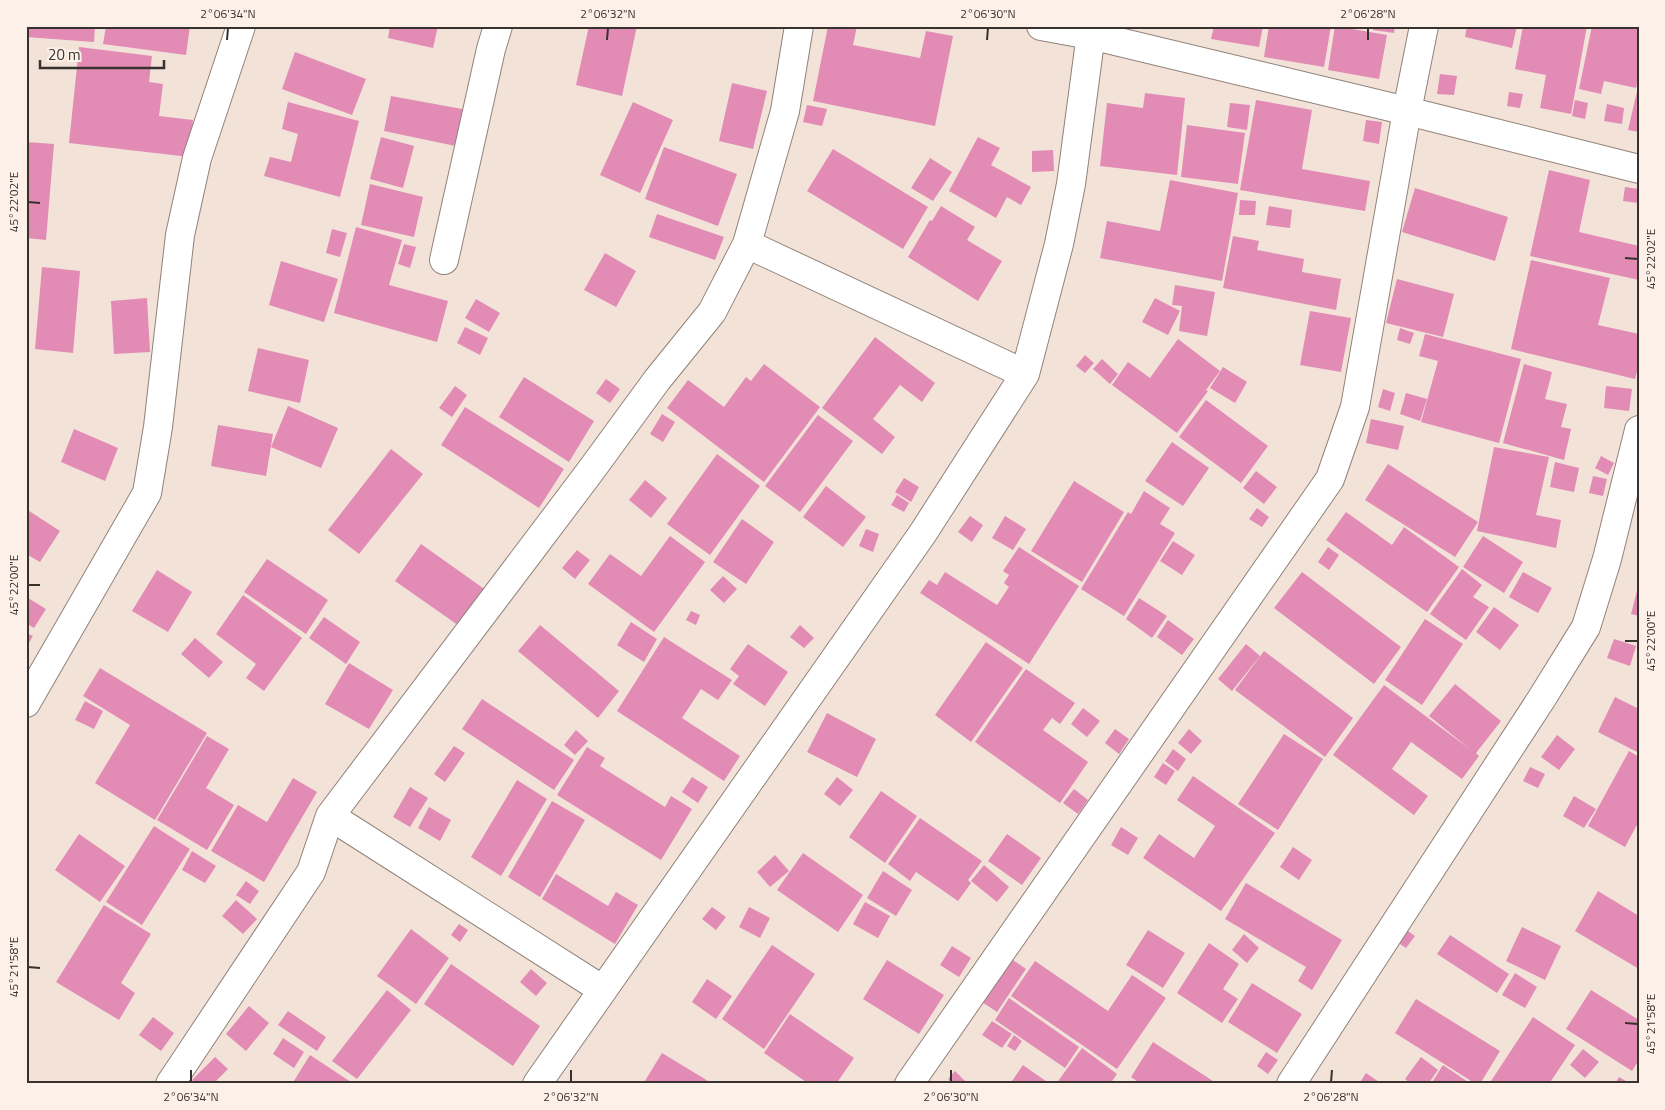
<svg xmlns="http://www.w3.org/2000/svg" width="1665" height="1110" font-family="'Titillium Web',sans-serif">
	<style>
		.building { fill: #e28cb5 }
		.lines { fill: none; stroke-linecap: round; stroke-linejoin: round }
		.street-casing { stroke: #91837a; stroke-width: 30 }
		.street { stroke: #fff; stroke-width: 28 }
		.ticks { fill: none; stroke: #38322e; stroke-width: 2 }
		.neatline { fill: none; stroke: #38322e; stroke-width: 2 }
		.ticks-label { font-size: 12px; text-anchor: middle; fill: #38322e }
	</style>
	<rect width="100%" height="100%" fill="#f2e2d8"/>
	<path class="building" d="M26 26H95L94 42 26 37Z
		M106 26H190L186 55 103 44Z
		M390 26H438L433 48 388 38Z
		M589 26H637L622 96 576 85Z
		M828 26H857L853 45 920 58 926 31 953 36 935 126 813 101Z
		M1214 26H1263L1259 47 1211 39Z
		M1269 26H1331L1324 67 1264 57Z
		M1335 26 1387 35 1379 79 1328 70Z
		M1374 26H1395L1394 33 1373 30Z
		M1467 26H1517L1512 48 1465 37Z
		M1523 26H1587L1571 114 1540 108 1546 75 1515 69Z
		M1592 26H1639V76L1636 88 1604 81 1601 94 1579 89Z
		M79 47 152 56 149 82 163 84 159 116 193 120 189 157 69 143Z
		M295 52 366 79 352 115 282 89Z
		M1440 74 1457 76 1454 95 1437 94Z
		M732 83 767 91 753 149 719 141Z
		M1638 87H1639V132L1628 130Z
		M1509 92 1523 94 1520 108 1507 106Z
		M1145 93 1185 98 1177 175 1100 166 1107 103 1143 108Z
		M391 96 473 111 465 148 384 131Z
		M1256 100 1312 110 1302 169 1370 181 1365 211 1240 190Z
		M1575 100 1588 103 1585 119 1572 116Z
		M288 102 359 121 340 197 264 176 270 157 291 162 298 134 282 129Z
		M633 102 673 120 640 193 600 175Z
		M1230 103 1250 105 1247 130 1227 127Z
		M1607 104 1624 108 1622 124 1604 121Z
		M807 105 827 109 822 126 803 122Z
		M1366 120 1382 122 1379 144 1363 141Z
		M1187 125 1245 133 1238 184 1181 177Z
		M381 137 414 146 403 188 370 179Z
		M978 137 1000 148 991 165 1031 187 1021 205 1007 197 996 218 949 191Z
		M26 142 54 144 46 240 26 238Z
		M664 147 737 174 718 226 645 199Z
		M833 149 928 207 903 249 807 191Z
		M1053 150 1054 171 1032 172V151Z
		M930 158 952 172 933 201 911 188Z
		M1549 170 1590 180 1579 232 1639 246V280L1530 256Z
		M1170 180 1238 193 1222 281 1100 258 1107 221 1160 231Z
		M370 184 423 197 414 237 361 225Z
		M1625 187 1639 189 1638 203 1623 201Z
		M1415 188 1508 217 1495 261 1402 232Z
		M1240 200 1256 201 1255 215H1239Z
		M941 206 975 227 967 240 1002 261 978 301 908 257 930 220 932 221Z
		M1269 206 1292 210 1290 228 1266 225Z
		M657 214 724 237 715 260 649 237Z
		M356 227 402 240 389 285 448 301 437 342 334 313Z
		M332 229 347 233 340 257 326 253Z
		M1233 236 1259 241 1257 250 1304 259 1302 272 1341 279 1336 310 1223 288Z
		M404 244 416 247 410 268 398 264Z
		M605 253 636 271 616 307 584 290Z
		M1531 260 1610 278 1598 325 1639 334V364L1635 379 1511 349Z
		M281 261 338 279 324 322 269 305Z
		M42 267 80 271 73 353 35 349Z
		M1397 279 1454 294 1443 337 1386 323Z
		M1175 285 1215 292 1207 336 1179 331 1182 306 1172 305Z
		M147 298 150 352 114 354 111 301Z
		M1155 298 1180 311 1168 335 1142 322Z
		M476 299 500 313 489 332 465 318Z
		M1310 311 1351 318 1341 372 1300 365Z
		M465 327 488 338 480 355 457 343Z
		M1400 328 1414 333 1410 344 1397 340Z
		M1425 334 1521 359 1499 443 1421 422 1438 361 1419 356Z
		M875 337 935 383 922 402 900 385 873 419 895 437 882 454 822 408Z
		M1178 339 1220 371 1206 390 1208 391 1177 433 1112 385 1128 362 1150 378Z
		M258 348 309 360 300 403 248 391Z
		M1085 355 1094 363 1085 373 1076 366Z
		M1102 359 1118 374 1110 384 1093 369Z
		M764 364 820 407 764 482 667 408 688 380 724 407 746 377 751 381Z
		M1524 364 1552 372 1545 399 1567 404 1561 427 1571 429 1564 460 1503 443Z
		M1223 367 1247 382 1235 403 1210 388Z
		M524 377 594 421 569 462 499 417Z
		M606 379 620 389 610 403 596 393Z
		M455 386 467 395 452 417 439 408Z
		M1606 386 1632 389 1629 411 1604 408Z
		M1383 389 1395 393 1390 411 1378 407Z
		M1406 393 1427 399 1420 421 1400 414Z
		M1206 400 1268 446 1241 483 1179 437Z
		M288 406 338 428 321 468 271 447Z
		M465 407 564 469 539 508 441 445Z
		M662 414 675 422 663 442 650 434Z
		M818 415 853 441 800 512 765 486Z
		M1371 419 1404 426 1398 450 1366 443Z
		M218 425 273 434 266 476 211 466Z
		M74 429 118 448 105 481 61 462Z
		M1172 442 1209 468 1183 506 1145 481Z
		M1494 447 1549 457 1536 515 1561 520 1556 548 1477 531Z
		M391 449 423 474 359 554 328 530Z
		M717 454 760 486 710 555 667 524Z
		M1601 456 1614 463 1608 475 1595 468Z
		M1555 462 1579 468 1574 492 1550 487Z
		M1388 464 1478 522 1455 557 1365 500Z
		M1256 471 1277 487 1264 504 1243 488Z
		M1593 476 1607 479 1603 496 1589 493Z
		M904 478 919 487 911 502 895 492Z
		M645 480 667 498 651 518 629 500Z
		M1074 481 1124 512 1082 582 1031 551Z
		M826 486 866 517 843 547 803 517Z
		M1144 491 1170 508 1160 524 1175 533 1124 616 1081 589 1128 512 1131 514Z
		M897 495 909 503 904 512 891 505Z
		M1257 508 1269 517 1262 527 1249 519Z
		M26 509 60 531 40 562 26 554Z
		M1346 512 1392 545 1404 527 1459 567 1427 612 1326 540Z
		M970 516 983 525 972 542 958 532Z
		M1005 516 1026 529 1013 550 992 538Z
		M742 519 774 542 746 584 713 562Z
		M866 529 879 534 873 552 859 546Z
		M670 536 705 562 654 632 588 584 610 554 641 576Z
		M1483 536 1523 562 1504 593 1463 567Z
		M1173 541 1195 555 1182 575 1160 561Z
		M421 544 490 593 465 630 395 581Z
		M1019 547 1079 586 1029 664 920 593 929 580 937 585 945 572 997 605 1009 587 1004 583 1009 575 1003 571Z
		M1328 547 1339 555 1329 570 1318 562Z
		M577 550 590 560 575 579 562 568Z
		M267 559 328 600 306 634 244 592Z
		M1462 569 1482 585 1473 597 1489 607 1466 640 1430 614Z
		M157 570 192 592 168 632 132 611Z
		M1302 572 1401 647 1374 684 1274 608Z
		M1523 572 1552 588 1538 613 1509 597Z
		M723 576 737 589 724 603 710 590Z
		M1638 587H1639V616L1631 614Z
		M243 595 302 638 264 691 246 678 256 664 216 634Z
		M28 598 46 609 34 628 26 623V601Z
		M1139 598 1167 616 1152 638 1126 619Z
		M1494 607 1519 625 1500 650 1476 632Z
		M691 611 700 615 696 625 686 620Z
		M324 617 360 642 346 664 309 638Z
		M1425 619 1463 644 1422 705 1385 680Z
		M1168 620 1194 639 1182 655 1157 637Z
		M631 622 657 639 644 662 617 645Z
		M540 625 619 691 598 718 518 651Z
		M800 625 814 638 804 648 790 637Z
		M26 633 33 636 26 648Z
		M664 637 732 680 718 700 701 689 682 718 740 756 724 781 617 711Z
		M195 638 223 662 209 678 181 654Z
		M1614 639 1636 646 1630 666 1607 658Z
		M986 642 1023 668 971 742 935 715Z
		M748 644 788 672 765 706 733 684 739 676 730 669Z
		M1246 644 1260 656 1232 691 1218 679Z
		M1264 651 1353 718 1325 757 1235 690Z
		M349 663 393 690 369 729 325 704Z
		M100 668 207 733 155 820 95 783 130 725 83 696Z
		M1026 669 1075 703 1060 724 1052 718 1043 730 1088 762 1060 803 975 742Z
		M1455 684 1501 721 1476 753 1479 756 1462 779 1411 742 1392 769 1428 796 1414 815 1333 755 1384 685 1471 750 1429 716Z
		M1615 697 1639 709V753L1598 732Z
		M482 699 574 760 554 790 462 729Z
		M85 701 103 711 94 729 75 720Z
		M1083 708 1100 721 1087 737 1071 724Z
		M827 713 876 739 857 777 807 752Z
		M1115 729 1129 739 1119 754 1105 743Z
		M1189 729 1202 741 1191 754 1178 743Z
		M576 730 588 741 575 755 564 745Z
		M1284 734 1323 759 1278 830 1238 804Z
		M1557 735 1575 749 1559 770 1541 757Z
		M207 736 229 749 206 788 234 805 207 850 157 820Z
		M454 746 465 753 445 782 434 774Z
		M587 747 605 758 600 766 665 807 671 796 692 809 661 860 557 795Z
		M1173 749 1186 759 1178 771 1165 761Z
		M1629 751 1639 757V821L1625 847 1588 826Z
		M1163 763 1175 771 1166 785 1154 777Z
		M1530 767 1545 774 1538 788 1523 781Z
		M1193 776 1275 833 1221 911 1143 858 1159 834 1194 858 1215 826 1177 800Z
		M692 777 708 787 698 803 682 792Z
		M837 777 853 790 840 806 824 794Z
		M293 778 317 792 264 882 211 851 238 805 267 822Z
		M517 780 547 799 501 876 471 857Z
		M410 787 428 798 410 827 393 817Z
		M1074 789 1088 800 1078 814 1063 803Z
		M881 791 917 816 885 863 849 837Z
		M1574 796 1596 809 1584 828 1563 816Z
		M552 801 585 820 540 897 508 877Z
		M429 807 451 820 440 841 418 828Z
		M920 818 982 861 968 880 971 883 958 901 916 872 910 881 888 864Z
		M154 826 190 849 142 925 106 902Z
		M1121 827 1138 838 1128 855 1111 845Z
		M79 834 125 866 100 902 55 870Z
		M1007 834 1041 858 1022 885 988 861Z
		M1293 847 1312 860 1299 880 1280 867Z
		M192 851 216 866 205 883 182 870Z
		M803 853 863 895 838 932 777 890Z
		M775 855 789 871 770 887 757 872Z
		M984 865 1009 887 997 902 971 881Z
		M883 871 912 890 896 916 867 898Z
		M556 874 608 906 616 892 638 905 615 944 542 899Z
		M246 881 259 891 250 904 236 895Z
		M1246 883 1342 940 1312 990 1298 981 1306 967 1225 919Z
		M1598 891 1639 916V969L1575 931Z
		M236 900 257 919 243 934 222 916Z
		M865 902 890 916 878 938 853 924Z
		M104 905 151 934 121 983 135 993 119 1020 56 982Z
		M712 907 726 917 716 930 702 919Z
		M749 907 770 918 760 938 739 927Z
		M459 924 468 930 460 942 451 935Z
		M1522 927 1561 946 1545 980 1506 961Z
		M411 929 449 958 416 1004 377 976Z
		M1405 929 1415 936 1406 948 1397 942Z
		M1148 930 1185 953 1163 988 1126 965Z
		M1244 934 1259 948 1247 963 1232 950Z
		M1450 935 1509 974 1497 993 1437 954Z
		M1209 943 1239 964 1223 989 1238 999 1222 1023 1177 993Z
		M772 945 815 974 764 1049 722 1019Z
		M952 946 971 958 959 977 940 965Z
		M1003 953 1026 969 997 1012 973 996Z
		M887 960 944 995 919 1034 863 999Z
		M1035 961 1108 1011 1132 975 1166 998 1117 1069 1011 996Z
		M451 964 540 1026 513 1066 424 1004Z
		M531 969 547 983 536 996 520 982Z
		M1515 973 1537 987 1525 1008 1502 995Z
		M707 979 732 996 716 1019 692 1002Z
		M1252 983 1302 1014 1277 1053 1228 1022Z
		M387 990 411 1010 357 1079 332 1061Z
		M1591 990 1639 1020V1060L1632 1071 1566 1029Z
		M1009 998 1079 1047 1065 1068 995 1020Z
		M1416 999 1500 1051 1480 1084H1476L1395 1033Z
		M249 1006 269 1023 246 1051 226 1034Z
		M288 1011 326 1037 317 1051 278 1025Z
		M790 1014 854 1058 836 1084H809L764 1053Z
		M153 1017 174 1033 161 1051 139 1035Z
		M1533 1017 1575 1045 1549 1084H1489Z
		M992 1021 1012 1034 1002 1048 982 1035Z
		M1014 1035 1022 1041 1015 1051 1007 1046Z
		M283 1038 304 1052 294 1068 273 1054Z
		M1153 1042 1213 1081 1211 1084H1141L1131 1077Z
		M1082 1048 1117 1074 1110 1084H1056Z
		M1583 1049 1599 1062 1585 1078 1570 1065Z
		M1266 1052 1278 1060 1268 1074 1257 1066Z
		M662 1053 713 1084H643Z
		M310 1055 354 1084H292Z
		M215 1057 228 1069 213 1084H196L192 1080Z
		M1421 1057 1438 1070 1428 1084H1411L1405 1079Z
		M1023 1065 1050 1084H1010Z
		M1443 1065 1471 1084H1431Z
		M955 1071 965 1081 962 1084H953L948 1079Z
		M1366 1073 1382 1084H1359Z
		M1619 1077 1631 1084H1615Z"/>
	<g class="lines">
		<defs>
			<path id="street" d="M1041 26 1090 35 1407 111 1639 169
				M747 244 1025 374
				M444 260 491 49 498 26
				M26 703 147 493 158 427 180 235 197 158 241 26
				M330 816 603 990
				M170 1084 311 872 330 816 589 473 657 380 712 312 747 244 785 111 799 26
				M537 1084 923 533 1025 374 1059 244 1071 184 1092 26
				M909 1084 1330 479 1355 407 1407 111 1424 26
				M1291 1084 1542 698 1586 627 1607 559 1639 430"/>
		</defs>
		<use href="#street" class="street-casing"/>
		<use href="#street" class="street"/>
	</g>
	<path class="ticks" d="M227 40 228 28M607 40 608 28M987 40 988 28M1368 40V28M28 202 40 203M1625 258 1638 259M28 585H40M1625 641H1638M28 967 40 968M1625 1023 1638 1024M191 1082V1070M571 1082V1070M951 1082V1070M1331 1082 1332 1070"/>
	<rect width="1665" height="1110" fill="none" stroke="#fdf0e8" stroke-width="55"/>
	<path d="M40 60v8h124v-8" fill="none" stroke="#38322e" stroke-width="2.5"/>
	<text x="48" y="60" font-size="15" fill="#38322e" stroke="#fdf0e8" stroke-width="4" paint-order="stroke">20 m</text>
	<rect x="28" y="28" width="1610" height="1054" class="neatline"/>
	<g class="ticks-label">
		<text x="228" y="18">2°06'34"N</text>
		<text x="608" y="18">2°06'32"N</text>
		<text x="988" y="18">2°06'30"N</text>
		<text x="1368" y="18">2°06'28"N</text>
		<text transform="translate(14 202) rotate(-90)" y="4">45°22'02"E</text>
		<text transform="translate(1651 259) rotate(-90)" y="4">45°22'02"E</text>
		<text transform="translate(14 585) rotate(-90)" y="4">45°22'00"E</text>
		<text transform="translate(1651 641) rotate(-90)" y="4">45°22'00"E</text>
		<text transform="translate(14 967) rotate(-90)" y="4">45°21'58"E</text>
		<text transform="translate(1651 1024) rotate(-90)" y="4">45°21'58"E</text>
		<text x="191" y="1101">2°06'34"N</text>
		<text x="571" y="1101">2°06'32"N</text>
		<text x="951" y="1101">2°06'30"N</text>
		<text x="1331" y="1101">2°06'28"N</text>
	</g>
</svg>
